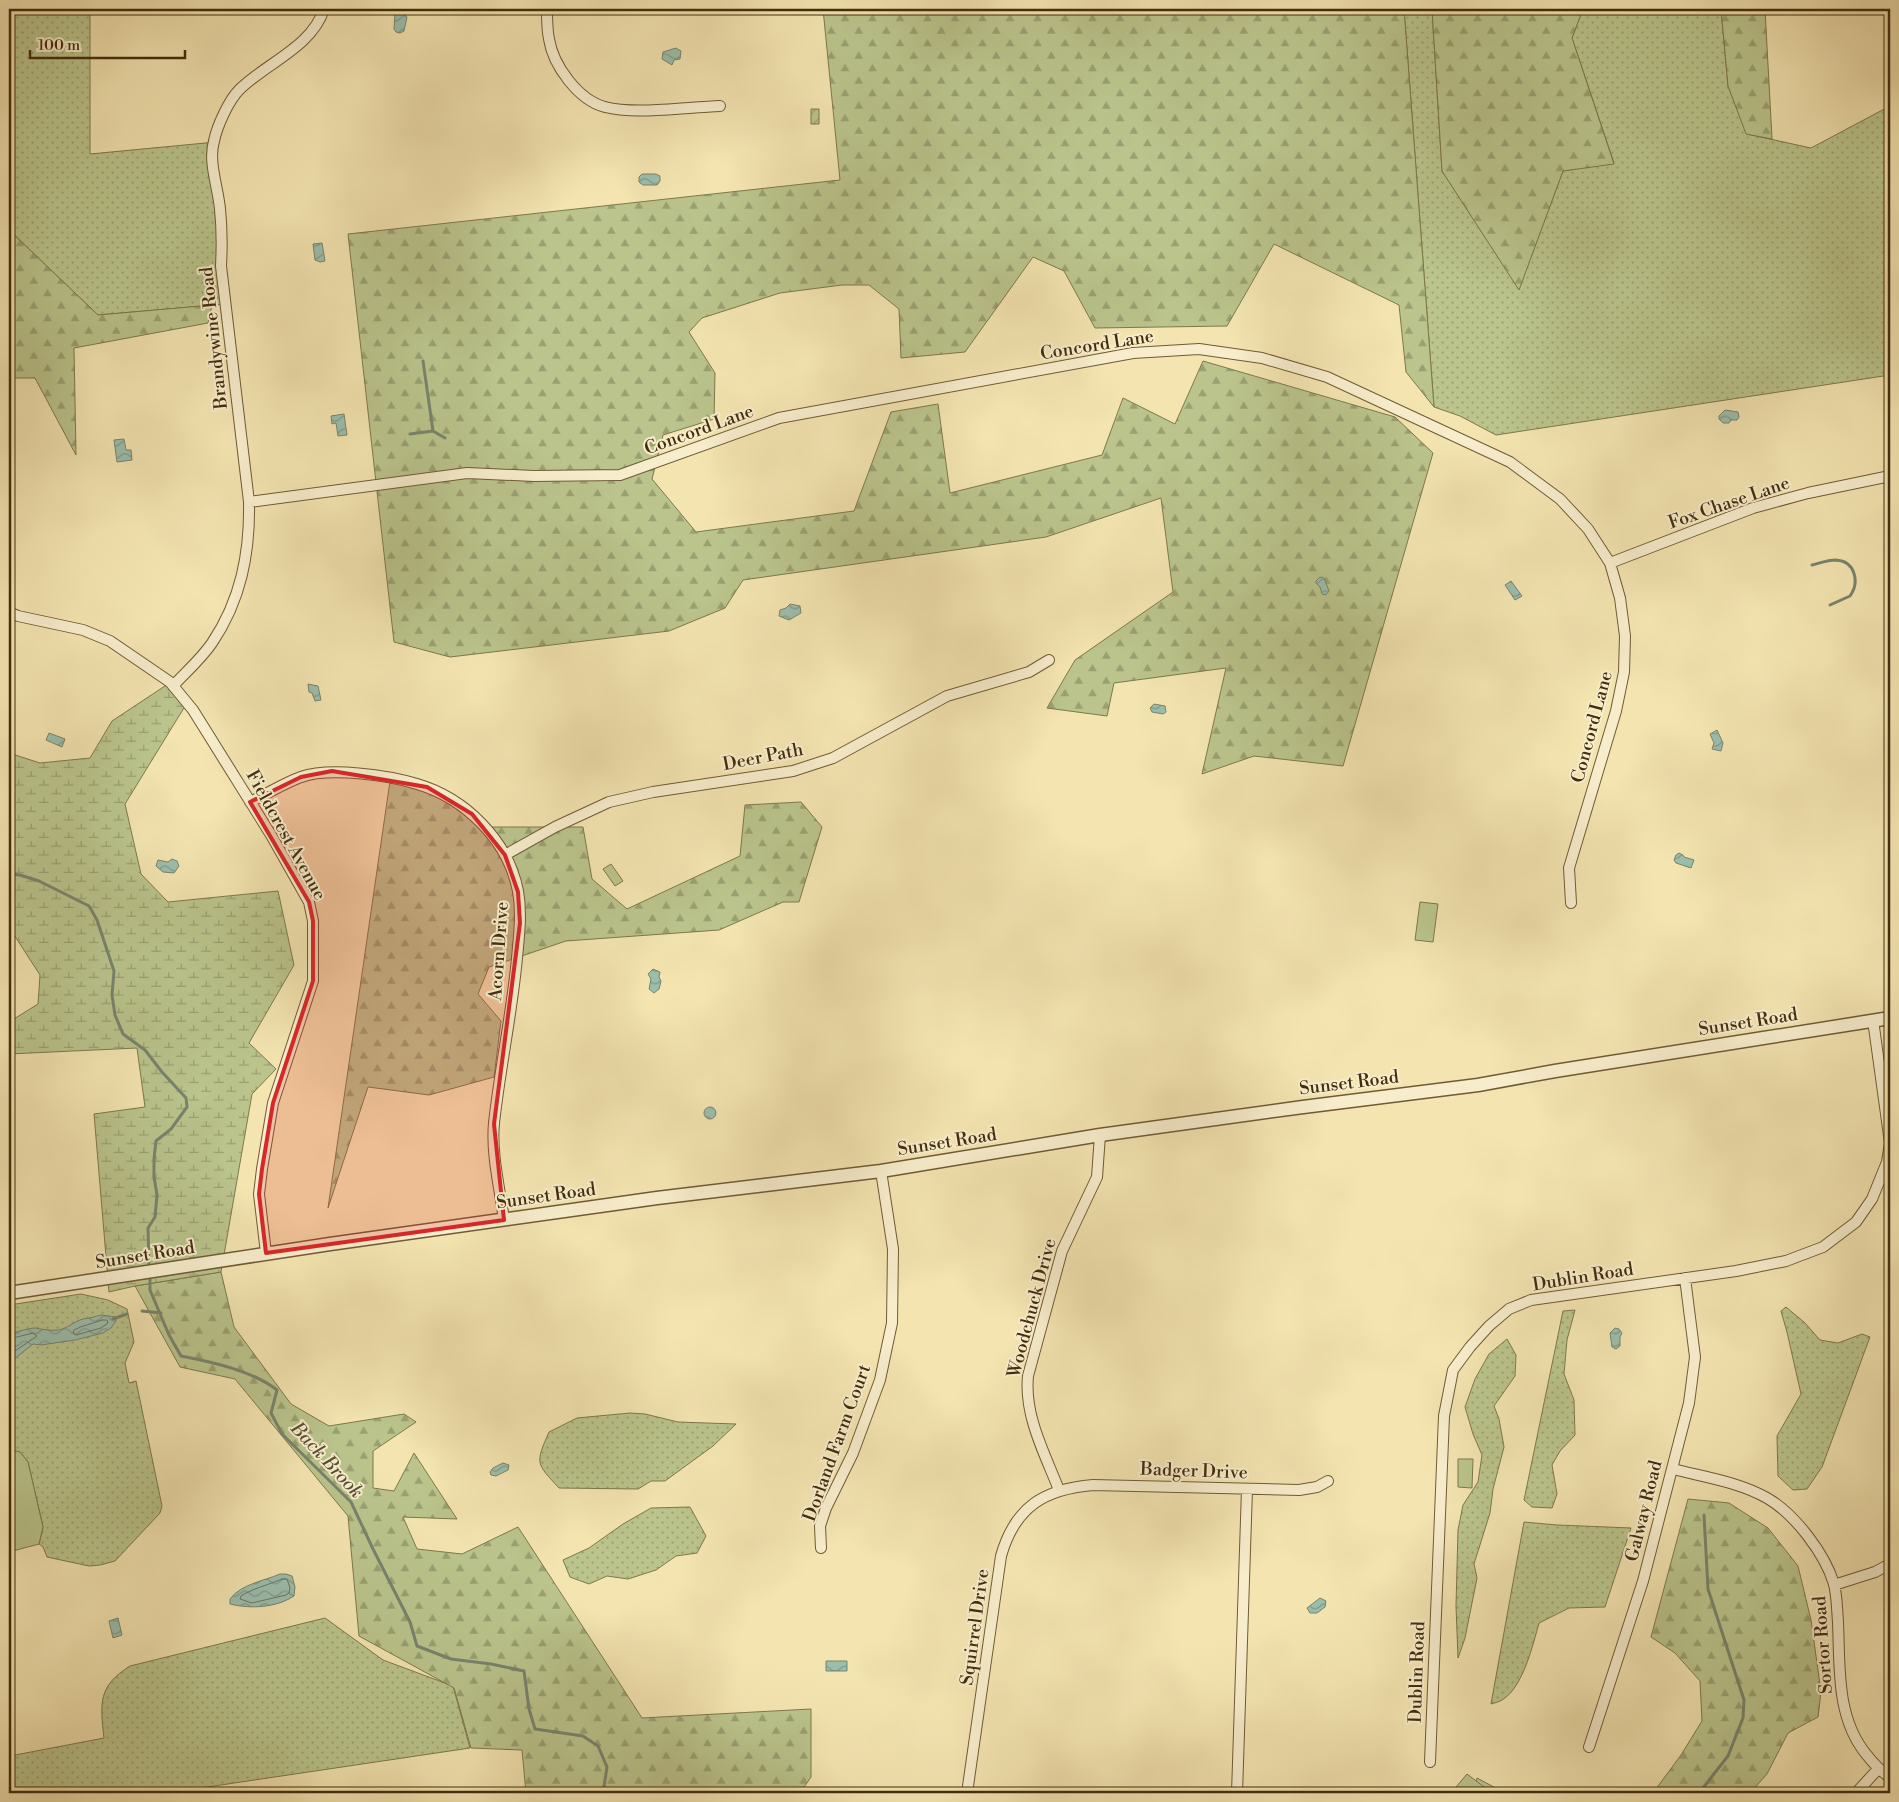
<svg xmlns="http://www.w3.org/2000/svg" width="1899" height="1802" font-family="'Libre Bodoni',serif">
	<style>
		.grass { fill: url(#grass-dots); stroke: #7e784c }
		.forest { fill: url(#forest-firs); stroke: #7e784c }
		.wetland { fill: url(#wetland-marsh); stroke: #7e784c }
		.park { fill: #bac48c; stroke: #7e784c }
		.garden { fill: url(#garden-furrows); stroke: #7e784c }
		.water { fill: url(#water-waves); stroke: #78846d }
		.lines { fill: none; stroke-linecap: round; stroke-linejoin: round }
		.shore { stroke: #6f765d; stroke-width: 1 }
		.stream { stroke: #78846d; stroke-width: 3 }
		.minor-casing { stroke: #6f5b36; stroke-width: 12 }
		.tertiary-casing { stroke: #6f5b36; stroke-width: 15 }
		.minor { stroke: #f7edcc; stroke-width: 10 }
		.tertiary { stroke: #f7edcc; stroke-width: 12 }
		.marked { fill: #d62828; fill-opacity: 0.2; stroke: #d62828; stroke-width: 4; stroke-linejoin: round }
		.labels { text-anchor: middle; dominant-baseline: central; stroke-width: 4; stroke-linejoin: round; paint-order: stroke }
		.street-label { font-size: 18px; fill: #432d0d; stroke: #f7edcc }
		.water-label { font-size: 19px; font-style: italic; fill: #595135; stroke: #f7edcc }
	</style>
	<defs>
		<pattern id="grass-dots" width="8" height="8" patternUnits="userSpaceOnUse" patternTransform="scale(1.25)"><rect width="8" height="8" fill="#bac48c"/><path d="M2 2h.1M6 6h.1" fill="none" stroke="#99a071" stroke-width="1.8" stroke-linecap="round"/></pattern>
		<pattern id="forest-firs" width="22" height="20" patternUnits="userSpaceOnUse" patternTransform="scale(1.25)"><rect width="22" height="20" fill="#bac48c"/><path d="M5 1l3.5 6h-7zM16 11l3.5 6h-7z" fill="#99a071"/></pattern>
		<pattern id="wetland-marsh" width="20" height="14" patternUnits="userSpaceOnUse" patternTransform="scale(1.25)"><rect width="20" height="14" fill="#bac48c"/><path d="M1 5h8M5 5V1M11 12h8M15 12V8" fill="none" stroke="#99a071"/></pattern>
		<pattern id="garden-furrows" width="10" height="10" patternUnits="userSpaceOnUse" patternTransform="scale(1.25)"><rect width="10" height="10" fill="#bac48c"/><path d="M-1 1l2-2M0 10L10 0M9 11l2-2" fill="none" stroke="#99a071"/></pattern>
		<pattern id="water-waves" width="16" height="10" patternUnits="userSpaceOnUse" patternTransform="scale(1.25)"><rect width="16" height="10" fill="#9bbead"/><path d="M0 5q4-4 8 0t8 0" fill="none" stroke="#809b8b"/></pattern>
	</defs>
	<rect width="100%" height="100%" fill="#f3e4b0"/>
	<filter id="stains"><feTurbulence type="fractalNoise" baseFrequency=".004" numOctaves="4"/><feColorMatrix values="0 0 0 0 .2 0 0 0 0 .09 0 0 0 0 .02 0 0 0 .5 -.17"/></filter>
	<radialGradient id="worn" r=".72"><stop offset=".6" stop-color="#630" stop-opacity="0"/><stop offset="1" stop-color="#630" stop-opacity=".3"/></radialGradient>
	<path class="grass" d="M9 9H90V154L216 142 226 304 98 315 9 230Z
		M1404 9H1432L1442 171 1519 289 1563 171 1614 163 1572 38 1583 9H1721L1728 86 1747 134 1811 148 1890 106V375L1496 435 1460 416 1434 407Z
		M81 1294 108 1300 127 1309 134 1342 125 1363 129 1383 136 1381 162 1506 160 1513 115 1561 100 1565 89 1566 47 1557 43 1547 39 1544 43 1527 28 1462 20 1452 9 1453V1305Z
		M1786 1307 1805 1323 1820 1340 1838 1343 1862 1334 1870 1337 1822 1467 1807 1489 1793 1490 1778 1476 1777 1436 1801 1394 1787 1332 1781 1311Z
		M1575 1310 1567 1340 1564 1374 1574 1400 1575 1435 1560 1451 1552 1465 1557 1494 1552 1508 1532 1507 1524 1500 1563 1311Z
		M1507 1339 1516 1355 1515 1376 1494 1406 1499 1419 1504 1447 1493 1489 1490 1513 1474 1564 1477 1578 1465 1638 1458 1658 1456 1606 1458 1530 1463 1505 1478 1482 1482 1455 1473 1434 1465 1407 1475 1379 1489 1354Z
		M630 1413 645 1414 678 1422 736 1424 713 1446 665 1481H651L638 1489 559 1488C536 1463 535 1464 549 1432L577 1418Z
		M690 1507 706 1536 697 1553 676 1556 656 1570 628 1579 607 1576 589 1584 570 1577 563 1560 589 1548 623 1524 651 1508Z
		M1524 1522 1557 1525 1631 1528 1605 1607 1569 1608 1539 1623C1533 1644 1523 1688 1502 1700 1499 1702 1494 1703 1491 1704Z
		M325 1618 383 1660 453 1686 470 1748 167 1793H9V1785L15 1783 10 1756 104 1738C100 1703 98 1686 130 1666Z"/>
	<path class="forest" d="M823 9H1404L1434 407 1406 372 1399 305 1274 244 1227 326 1095 328 1064 271 1033 257 965 352 901 358 899 309 869 285H842L780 293 702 318 689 332 715 373 714 419 663 435 652 479 696 532 854 511 891 412 938 404 950 493 1102 455 1123 398 1175 424 1203 361 1395 417 1433 453 1343 766 1254 756 1202 774 1226 668 1114 683 1107 716 1047 708 1075 660 1173 592 1161 498 1046 537 743 580 725 608 669 631 450 657 394 642 348 234 840 180Z
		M1432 9H1583L1572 38 1614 164 1563 171 1519 290 1442 171Z
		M1721 9H1765L1772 139 1746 134 1728 86Z
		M9 230 98 315 212 305 208 323 74 348 76 455 35 378H9Z
		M390 781 459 799 486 827H583L592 879 627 909 740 856 745 805 801 802 822 827 799 902H783L719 930 566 941 489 967 478 994 501 1021 494 1077 429 1095 368 1087 328 1208Z
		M221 1272 234 1327 291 1404 329 1426 404 1414 416 1422 373 1451V1488L394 1491 414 1453 457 1519 403 1517 417 1549 462 1554 518 1527 642 1718 811 1709V1777L800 1793H526L522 1750 471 1748 454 1688 359 1636 348 1516 235 1379 180 1367 135 1286Z
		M1688 1499 1729 1503 1768 1528 1798 1566 1811 1620 1821 1692 1818 1717 1788 1733 1767 1774 1750 1793H1653L1681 1755 1702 1721 1700 1681 1675 1653 1651 1637Z
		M1477 1778 1505 1793H1473Z"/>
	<path class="wetland" d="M171 682 187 703 125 804 141 874 168 902 278 891 294 965 249 1043 276 1069 252 1094 221 1272 135 1286 109 1292 94 1114 145 1107 137 1048 9 1054V1022L38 1004 40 975 9 927V753L40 763 90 758 112 721Z"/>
	<path class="park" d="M611 864 623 881 615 886 603 869Z
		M1420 902 1438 904 1433 942 1415 940Z
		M16 1451 20 1452 28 1462 43 1527 39 1544 9 1552V1453Z
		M1458 1459H1473L1472 1488 1458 1487Z
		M1467 1774 1492 1793H1451Z"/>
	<path class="garden" d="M811 109H819V124H811Z"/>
	<path class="water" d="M399 11 407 17 404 31 400 33 396 32 394 29 395 13Z
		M676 48 681 51 680 59 674 60 672 65 662 59 663 52Z
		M642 174H656L660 176V181L657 185H643L639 182V177Z
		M322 243 325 261 320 262 315 260 313 244Z
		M1725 410 1738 412 1739 417 1737 420H1731L1729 423H1723L1719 419V416Z
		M344 414 347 435 338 436 336 423 332 424 331 416Z
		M124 439 126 450H131L132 460 117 462 114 440Z
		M1320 577 1324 578 1329 591 1326 595 1322 594 1320 587 1316 583V581Z
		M1511 581 1522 596 1515 600 1505 585Z
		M790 604 800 606 801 613 789 620 779 616 780 610 786 608Z
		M308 684 318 686 321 700 315 701 312 693 309 692Z
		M1154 704 1165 706 1166 712 1163 714 1152 712 1150 708Z
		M1717 730 1723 743 1721 751 1712 749 1714 743 1710 734Z
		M49 733 65 739 62 747 46 740Z
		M1679 853 1683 855 1684 857 1694 860 1691 868 1676 863 1674 860 1676 855Z
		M172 859 177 861 179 866 174 873 163 872 156 866 158 860 168 862Z
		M653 969 660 972 659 977 661 981 659 989 654 993 649 989 651 979 648 974Z
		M704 1113a6 6 0 1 1 12 0a6 6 0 1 1-12 0Z
		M101 1315 116 1317V1321L111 1328 103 1333 75 1340 41 1345 33 1344 13 1360H9V1335C14 1332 30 1328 35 1328 42 1329 50 1331 58 1330 67 1329 74 1321 83 1319 89 1318 95 1317 101 1315Z
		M1615 1328 1619 1329 1622 1333 1620 1337V1346L1616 1349 1612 1347 1610 1333Z
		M503 1463 509 1465 508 1470 496 1476 491 1475 490 1472 493 1468Z
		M280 1574H286L292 1576 295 1587 294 1596C276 1608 250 1609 230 1604V1599C241 1584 264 1581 280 1574Z
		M1320 1598 1326 1601 1325 1607 1317 1613H1310L1307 1608Z
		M118 1618 122 1635 113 1638 109 1621Z
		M826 1661H847V1671H826Z"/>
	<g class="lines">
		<path class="shore" d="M102 1320H107L108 1323 101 1328 76 1335 73 1333 74 1330C83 1325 92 1324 102 1320Z
			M9 1339 33 1333 37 1336 9 1355
			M282 1579H287L290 1588 289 1593 286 1595 252 1603 240 1599 241 1596C254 1588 268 1585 282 1579Z"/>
		<path class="stream" d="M423 361 433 431
			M410 434 433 431 445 438
			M1812 565C1820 563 1828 560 1836 560 1855 561 1860 582 1850 596L1830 605
			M9 874 20 875 39 881 89 906 97 920 114 971 112 995 115 1015 123 1034 145 1050 162 1072 186 1098 187 1107 171 1129 156 1141 154 1159V1177L157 1195 155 1217 148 1228 149 1268
			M150 1274V1290L169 1335 181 1356C212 1362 253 1371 277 1390L271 1413 282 1434 351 1502 373 1549 410 1622 417 1646 451 1659 491 1664 524 1671 529 1709 535 1729 583 1736 598 1746 607 1767 603 1793
			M142 1311 161 1313
			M113 1319 127 1314
			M1699 1793 1728 1756 1743 1718 1744 1700 1708 1589 1704 1515"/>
		<defs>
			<path id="minor" d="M547 9C547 19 547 30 549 39 553 65 578 100 605 107 635 115 687 107 720 106
				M249 502 467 473 534 476 620 475 779 418 1133 353 1199 349 1262 358 1327 377 1510 462 1560 499 1588 529 1610 563 1620 598 1625 636 1624 672 1616 711 1569 868 1571 903
				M1610 563 1753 508 1808 493 1890 476
				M9 612 18 616 83 630 110 641 170 682 193 710 271 835 309 902 313 921V981L273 1103 262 1169 259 1194 266 1253
				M173 686C186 672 201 659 212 643 241 600 250 553 249 502L221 266C222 247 222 228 220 209 218 187 208 162 214 141 217 126 229 100 239 90 266 63 312 47 324 9
				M250 802C267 794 284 783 301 777 329 767 388 775 417 784 465 798 508 840 518 891 522 913 519 936 517 958 512 1013 500 1068 494 1123 491 1154 500 1189 504 1220
				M505 855 555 827 609 802 653 792 793 771 833 758 947 696 1029 672 1049 660
				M1673 1469C1704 1477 1739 1482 1767 1498 1795 1514 1825 1554 1834 1584 1837 1596 1837 1610 1838 1622 1840 1667 1836 1717 1866 1754 1873 1763 1880 1771 1890 1777
				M1059 1490C1045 1454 1024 1416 1028 1376L1062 1251 1097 1177 1100 1135
				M821 1548 820 1526 826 1508 853 1453 880 1380 892 1323 893 1249 881 1171
				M1834 1585 1875 1572 1890 1564
				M1589 1747 1643 1581 1689 1403 1695 1357 1685 1278
				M1430 1762 1444 1416 1453 1370 1470 1347 1489 1326 1509 1309 1531 1300 1736 1271 1786 1261 1823 1247 1856 1222 1872 1199 1887 1162 1890 1143 1873 1020
				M967 1793 1001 1556C1015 1507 1044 1489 1093 1485L1299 1490 1317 1487 1328 1481
				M1237 1793 1247 1489
				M1856 1793 1878 1769"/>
			<path id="tertiary" d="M9 1293 330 1244 657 1198 881 1171 1100 1135 1303 1107 1478 1085 1555 1071 1890 1018"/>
		</defs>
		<use href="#minor" class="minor-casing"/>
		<use href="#tertiary" class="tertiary-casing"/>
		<use href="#minor" class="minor"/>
		<use href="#tertiary" class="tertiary"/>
	</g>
	<path class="marked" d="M332 771 427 787 472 814 505 855 518 892 520 923 494 1124 504 1220 266 1253 259 1194 262 1169 273 1103 313 981V921L309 902 250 802 301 777Z"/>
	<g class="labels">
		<g class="street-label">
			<text transform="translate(214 338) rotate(-96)">Brandywine Road</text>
			<text transform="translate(1097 345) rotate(-9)">Concord Lane</text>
			<text transform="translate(699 430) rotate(-20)">Concord Lane</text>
			<text transform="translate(1729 503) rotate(-19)">Fox Chase Lane</text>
			<text transform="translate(1592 727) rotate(-75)">Concord Lane</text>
			<text transform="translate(763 757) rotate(-11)">Deer Path</text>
			<text transform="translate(286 835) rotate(61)">Fieldcrest Avenue</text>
			<text transform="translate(499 951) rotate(-86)">Acorn Drive</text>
			<text transform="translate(1748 1022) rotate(-9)">Sunset Road</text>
			<text transform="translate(1349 1083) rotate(-7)">Sunset Road</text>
			<text transform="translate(947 1142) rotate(-9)">Sunset Road</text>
			<text transform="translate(546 1196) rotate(-8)">Sunset Road</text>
			<text transform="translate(145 1255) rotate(-9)">Sunset Road</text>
			<text transform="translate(1583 1277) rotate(-9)">Dublin Road</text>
			<text transform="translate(1032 1308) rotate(-75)">Woodchuck Drive</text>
			<text transform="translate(837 1443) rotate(-70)">Dorland Farm Court</text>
			<text transform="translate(1194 1471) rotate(2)">Badger Drive</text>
			<text transform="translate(1644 1511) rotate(-76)">Galway Road</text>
			<text transform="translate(975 1627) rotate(-82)">Squirrel Drive</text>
			<text transform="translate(1823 1645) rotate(-94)">Sortor Road</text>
			<text transform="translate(1417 1672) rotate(-88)">Dublin Road</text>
		</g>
		<g class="water-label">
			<text transform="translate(327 1460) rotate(47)">Back Brook</text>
		</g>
	</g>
	<rect width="1899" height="1802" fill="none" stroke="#f3e4b0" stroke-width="30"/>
	<rect x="10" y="10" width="1879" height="1782" fill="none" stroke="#432d0d" stroke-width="2.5"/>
	<rect x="15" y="15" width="1869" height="1772" fill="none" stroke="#432d0d"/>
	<path d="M30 50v8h155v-8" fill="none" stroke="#432d0d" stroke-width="2.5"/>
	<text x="38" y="50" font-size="15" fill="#432d0d" stroke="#f7edcc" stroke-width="4" paint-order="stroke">100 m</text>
	<rect width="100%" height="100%" filter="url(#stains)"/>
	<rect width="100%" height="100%" fill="url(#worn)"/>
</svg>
